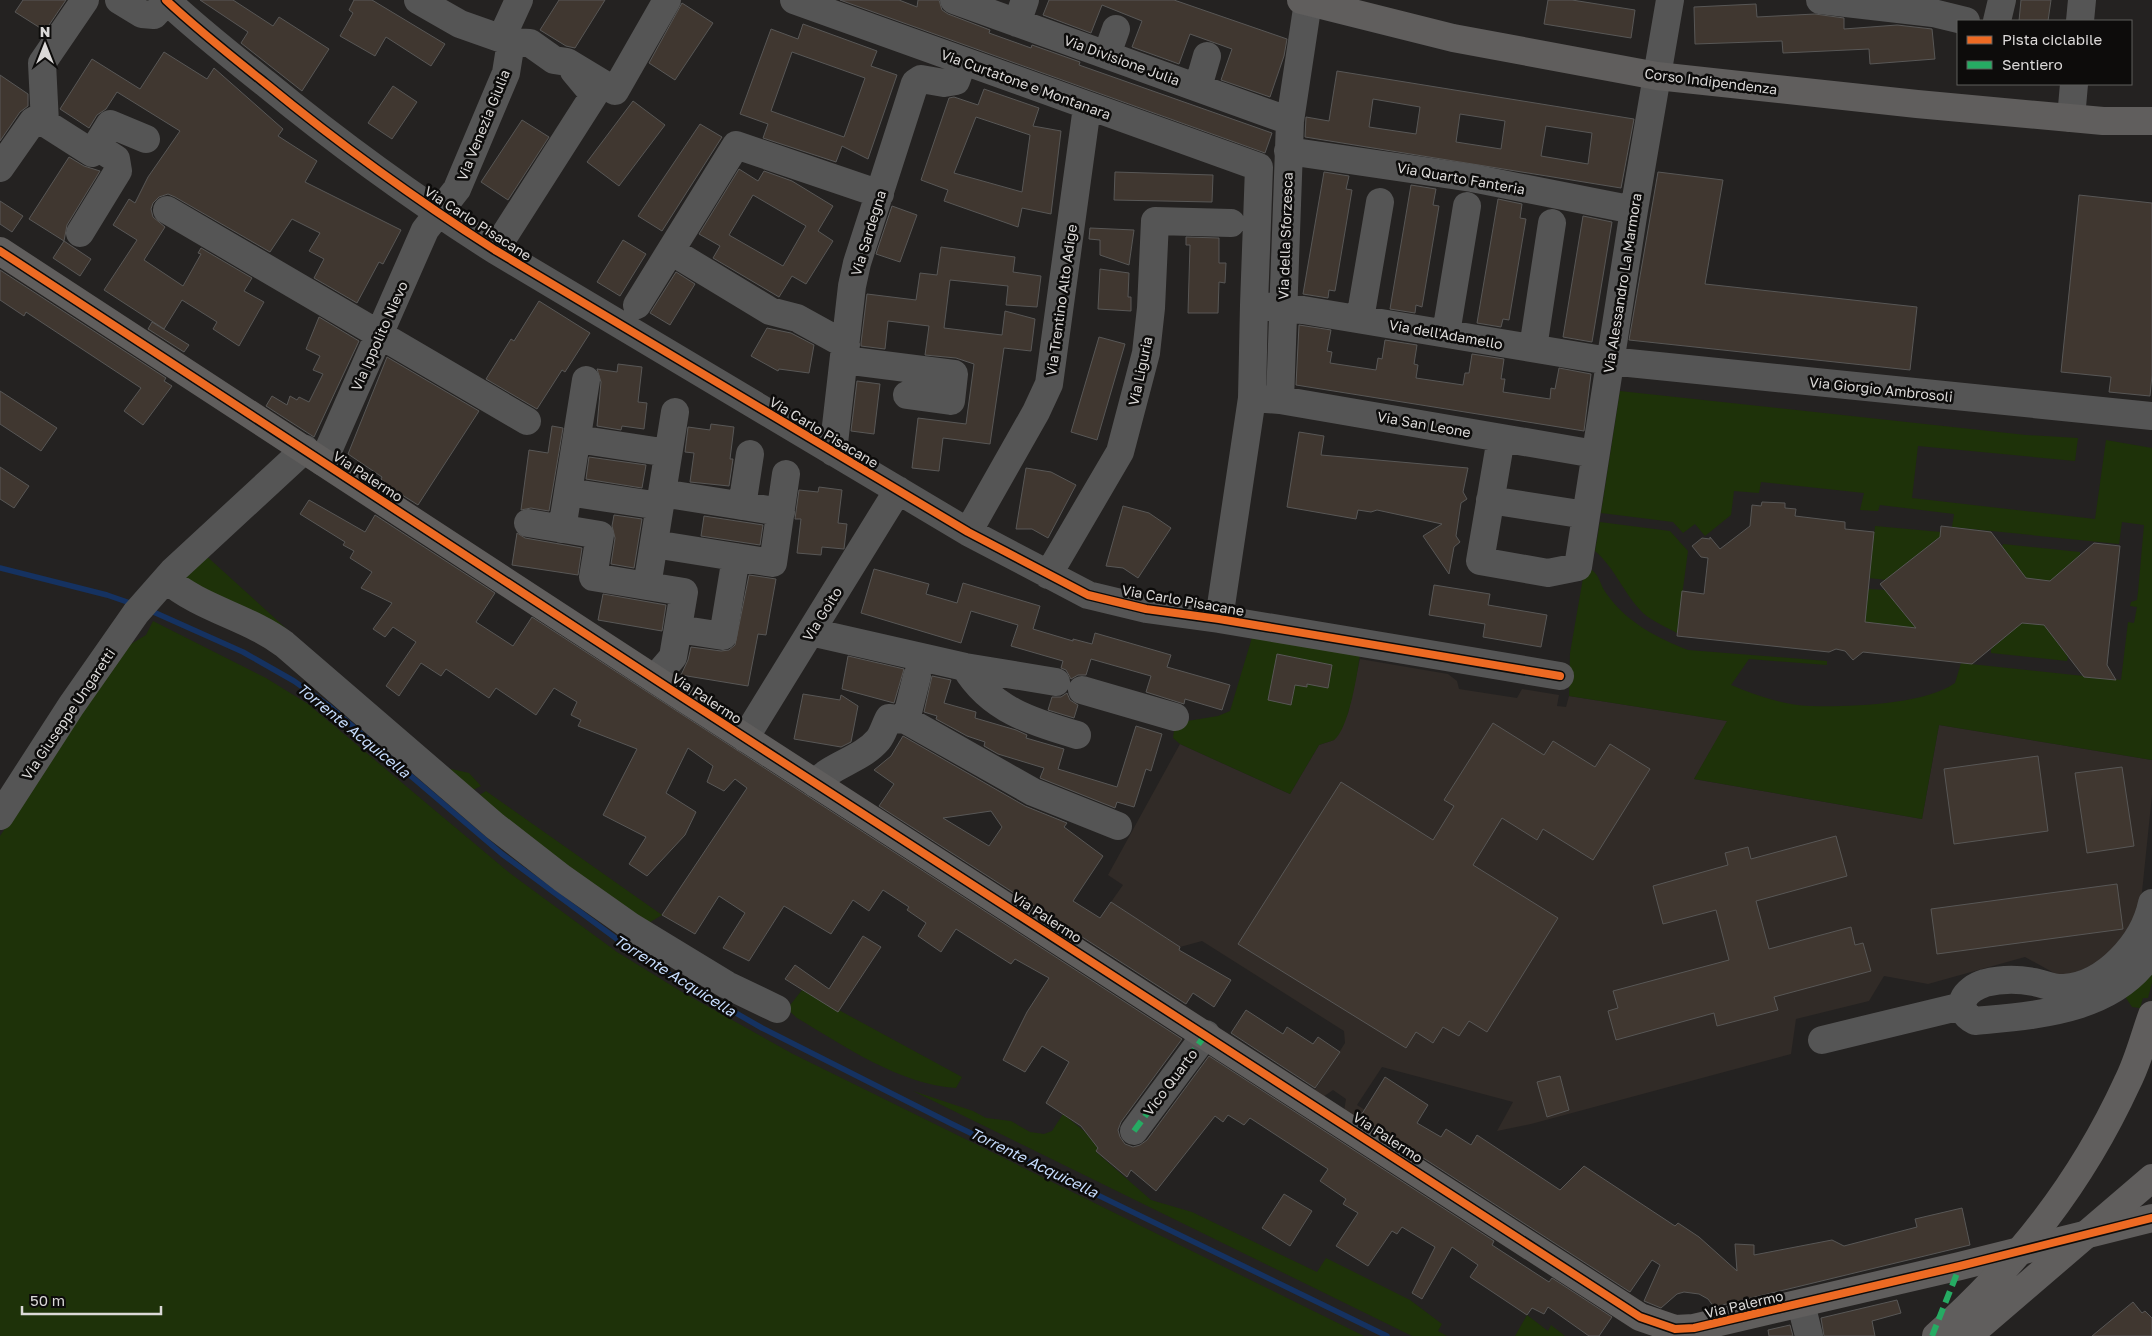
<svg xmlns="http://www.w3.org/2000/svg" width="2152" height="1336" font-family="'Golos Text',sans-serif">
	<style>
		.built { fill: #312b27 }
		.green { fill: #1e3209 }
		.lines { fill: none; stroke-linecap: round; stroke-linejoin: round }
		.stream { stroke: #153261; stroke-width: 5.5 }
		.building { fill: #403730; stroke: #585756; fill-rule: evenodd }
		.minor { stroke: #555; stroke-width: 28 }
		.major { stroke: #605e5d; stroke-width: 28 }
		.major-bridge { stroke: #605e5d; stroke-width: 28 }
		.quiet { stroke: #26ab63; stroke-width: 6; stroke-dasharray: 12 6; stroke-linecap: butt }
		.cycleway-casing { stroke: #0d0c0b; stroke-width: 11 }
		.cycleway { stroke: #ed6a23; stroke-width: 8 }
		.labels { text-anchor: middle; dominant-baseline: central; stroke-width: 5; stroke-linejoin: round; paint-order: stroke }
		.street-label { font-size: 14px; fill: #dbd9d8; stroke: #0d0c0b }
		.water-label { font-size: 15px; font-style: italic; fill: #c6dcfd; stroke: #0d0c0b }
	</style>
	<rect width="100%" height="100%" fill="#242221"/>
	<path class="built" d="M1360 659 1448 674 1457 681 1459 689 1517 698 1522 689 1559 695 1557 706 1566 707 1569 696 1728 721 1694 779 1922 819 1939 725 2152 760V795L2142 892 2134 921 2123 943 2100 962 2063 978 2025 957 1928 984 1884 976 1869 1001 1796 1019 1791 1054 1531 1124 1497 1131 1513 1102 1382 1067 1357 1105 1365 1110 1359 1120 1344 1111 1346 1099 1333 1090 1323 1097 1314 1091 1345 1043 1344 1031 1202 941 1180 947 1111 902 1123 885 1108 875 1180 744 1290 794 1319 745 1334 740 1348 713Z"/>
	<path class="green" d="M1620 391 2026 435 2078 438 2075 461 1918 446 1912 498 2095 519 2106 440 2152 448V760L1939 725 1922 819 1694 779 1727 721 1569 696 1570 653 1583 578 1592 570C1600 576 1600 585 1606 593 1626 622 1657 638 1688 650L1827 661V665L1749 659 1731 685C1755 695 1784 705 1809 706 1848 707 1924 705 1955 683L1961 663 2121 680 2128 622 2134 623 2137 607 2130 606 2131 602 2137 600 2138 592 2144 525 2122 522 2119 544 1952 527 1954 514 1880 505 1878 511 1860 510 1864 493 1761 482 1759 493 1734 491 1731 515 1705 536 1695 524 1683 533 1673 522 1601 513Z
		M1600 522 1670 531 1688 551 1677 633C1666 627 1652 621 1643 613 1624 594 1615 568 1595 551Z
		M1875 526 1941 532 1940 537 1886 580 1869 578Z
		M2003 544 2080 552V556L2050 581 2026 578 2002 547Z
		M202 552 368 703 182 582Z
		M1868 589 1885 590 1929 644 1889 643 1890 625 1865 622Z
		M153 621 266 678 308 704 511 874 617 952 682 992 793 1054 1364 1336H0V836L126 647 146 635Z
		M2022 623 2044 625 2068 657 2067 661 1991 653V649Z
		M1253 634 1360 653C1358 671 1349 729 1334 740 1330 742 1323 743 1319 745L1290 794 1180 744 1173 738 1175 723 1218 716 1230 711Z
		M447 768 469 773 481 786 473 790Z
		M486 791 662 915 642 927 473 799Z
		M2152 967V983L2148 998H2143L2140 1008 2132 1007 2124 995Z
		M802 990 962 1077 956 1088C901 1085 844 1046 797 1018L787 1009Z
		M913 1091 973 1111 986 1118 1011 1121 1030 1132 1044 1134 1052 1131 1063 1114 1084 1131 1098 1148 1096 1152 1151 1200 1192 1212 1317 1272 1326 1258 1410 1300 1442 1324 1438 1331 1447 1336H1412Z
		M1527 1315 1548 1331 1551 1325 1565 1336H1515Z"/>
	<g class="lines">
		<path class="stream" d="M0 568 107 595 133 604
			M149 610 243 652 294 681 329 706 502 854 645 960 689 986 762 1028 952 1124 1387 1336"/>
	</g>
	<path class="building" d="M23 0H66L45 31 15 12Z
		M200 0H233L273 26 279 17 329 49 302 91 241 43 248 32Z
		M354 0H372L445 44 431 66 386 37 375 56 340 36 353 13 349 10Z
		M559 0H605L575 48 566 46 540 30Z
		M840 0H899L917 7 918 0H939L942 10 948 14 990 30 989 33 1031 48 1032 45 1080 62 1079 65 1272 133 1265 153Z
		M1049 0H1174L1287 39 1284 56 1270 97 1221 80 1232 49 1190 34 1179 64 1132 47 1142 21 1102 5 1091 33 1043 15Z
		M1548 0H1572L1635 10 1631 38 1544 24Z
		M2021 0H2051L2048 21H2019Z
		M682 3 713 23 675 80 649 63Z
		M1756 4 1757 17 1815 14 1844 18V29L1897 25 1932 29 1935 59 1870 64 1869 49 1783 53 1782 41 1695 44 1694 7Z
		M803 24 877 51 871 66 897 75 868 159 842 146 836 162 763 138 768 124 740 114 771 29 798 39ZM792 52 865 78 844 137 771 111Z
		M164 52 207 79 214 68 283 129 278 136 317 161 305 182 401 230 383 264 379 262 357 303 314 278 324 259 309 251 320 233 292 219 270 252 175 197 168 194 159 197 153 203 151 209 153 217 165 227 144 260 183 286 201 254 198 253 201 248 252 278 244 291 264 302 239 346 213 329 217 322 182 300 164 329 104 290 137 240 113 225 129 199 135 203 148 177 180 131 117 92 106 109 97 115 89 128 60 109 92 59 140 89Z
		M1337 71 1634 119 1621 188 1305 137 1306 117 1329 121ZM1373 99 1420 107 1416 134 1369 127ZM1460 114 1505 121 1501 149 1456 142ZM1546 126 1592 133 1588 164 1541 156Z
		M0 75 28 94V106L20 112 0 141Z
		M393 86 417 102 392 139 368 123Z
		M984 89 1039 108 1033 126 1061 131 1051 214 1022 208 1018 227 944 201 948 190 921 180 949 98 954 97 978 105ZM976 117 1030 135 1022 192 954 173Z
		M633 101 665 125 619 186 587 162Z
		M522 120 549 137 508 200 481 182Z
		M700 124 722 137 662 231 638 216Z
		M69 157 84 166 100 171 67 225 64 241 29 219Z
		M739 169 758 181 764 171 792 181 833 206 818 231 833 241 806 284 792 276 779 297 713 258 720 246 699 234ZM753 195 806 226 783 266 729 235Z
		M1115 172 1213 175 1212 202 1114 200Z
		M1324 172 1349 176 1346 189 1352 190 1335 291 1329 290 1328 298 1303 294Z
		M1658 172 1723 180 1705 284 1917 307 1910 370 1629 340Z
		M1411 185 1436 189 1433 205 1439 206 1422 307 1416 305 1415 313 1390 309Z
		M2079 195 2152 203V375L2150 396 2109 392 2111 377 2061 372Z
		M1498 199 1522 204 1520 218 1526 219 1509 320 1503 319 1501 327 1477 323Z
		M0 201 23 216 12 232 0 224Z
		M892 206 917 215 900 262 876 254Z
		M1583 216 1612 222 1592 342 1563 337Z
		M1090 228 1134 230 1129 265 1100 255V240L1089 239Z
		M1186 237 1219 238V263H1226L1225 283 1219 282 1218 313H1188L1190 245H1186Z
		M623 240 646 254 620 296 597 282Z
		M64 241 91 259 80 276 53 258Z
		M941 247 1015 257 1013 272 1041 276 1037 307 1006 305 1008 286 950 280 944 328 1002 335 1005 311 1035 319 1031 351 1004 348 990 444 943 438 939 471 912 468 918 418 966 424 974 364 956 358 925 355 929 326 888 321 885 349 861 346V343L867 294 916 300 920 273 937 275Z
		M1100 269 1129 273 1128 297H1131V311L1098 309Z
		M0 270 166 378 164 381 172 386 143 425 124 411 141 388 26 312 24 316 0 300Z
		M676 272 695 284 670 325 650 313Z
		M539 301 590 333 565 372 562 370 537 409 486 379 511 339 514 341Z
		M319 317 359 341 314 437 266 406 272 396 287 405 290 396 297 400 299 397 309 402 323 374 313 370 320 356 306 349Z
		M152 322 189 345 184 352 148 329Z
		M1299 325 1331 330 1327 351 1332 352 1330 363 1376 370 1378 358 1382 359 1385 340 1417 345 1414 364 1418 365 1416 378 1463 385 1465 373H1469L1472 354 1504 359 1501 379H1505L1503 392 1550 399 1551 388 1555 389 1559 368 1591 374 1584 431 1296 385Z
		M767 328 791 333 814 345 809 373 779 369 778 371 751 356Z
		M1099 337 1125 344 1097 440 1071 432Z
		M387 357 479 411 418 505 391 488 381 479 382 477 348 454Z
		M618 364 642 367 638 402 647 403 644 429 622 426 621 430 597 426 601 382 597 369 617 372Z
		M857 381 880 384 874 434 851 431Z
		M0 391 57 428 41 451 0 424Z
		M711 424 734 427 730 459H733L729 486 690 482 694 453 685 452 688 427 710 430Z
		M552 426 563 428 549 511 531 508 521 510 529 450 548 453Z
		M1299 432 1324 436 1321 455 1468 468 1463 492 1467 499 1461 503 1456 536 1460 542 1454 547 1449 574 1423 536 1442 524 1377 510 1371 512 1358 510 1356 519 1287 507Z
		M589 457 646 465 642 488 586 479Z
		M0 467 29 486 14 508 0 499Z
		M1026 468 1051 472 1076 485 1048 538 1032 529H1016Z
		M819 487 842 490 838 523 847 524 844 549 822 547 821 555 797 553 801 519H795L799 490 818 492Z
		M309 500 365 532 375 515 495 593 476 622 513 646 532 617 1182 1039 1121 1122 1118 1130 1120 1137 1125 1144 1133 1147 1140 1145 1147 1140 1209 1056 1494 1241 1492 1245 1549 1282 1552 1278 1612 1317 1599 1336H1589L1548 1307 1544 1314 1532 1308 1527 1315 1470 1277 1478 1265 1452 1247 1422 1299 1412 1293 1435 1247 1402 1227 1397 1234 1392 1231 1368 1266 1336 1246 1358 1213 1343 1204 1346 1199 1320 1181 1328 1169 1250 1118 1244 1125 1228 1115 1223 1122 1215 1116 1156 1191 1131 1170 1127 1177 1096 1151 1098 1148 1081 1126 1046 1103 1069 1062 1042 1046 1025 1072 1003 1060 1027 1012 1049 978 1015 959 1011 964 956 929 941 952 918 936 926 923 907 910 909 907 883 890 869 911 853 900 831 934 784 906 749 961 723 948 745 913 719 896 695 934 662 915 747 788 735 779 724 791 707 782 713 766 688 748 666 793 696 812 685 835 647 876 629 864 646 837 603 815 637 749 578 726 581 720 571 715 577 702 554 688 536 715 496 688 489 698 446 669 441 676 421 663 399 696 386 686 416 642 393 627 385 637 373 629 392 603 361 588 372 572 350 558 354 551 343 545 345 542 300 514Z
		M1762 502 1785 503V508L1796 509 1795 516 1845 522V529L1874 532 1865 622 1916 628 1880 584 1940 537 1941 526 1991 532 2026 578 2050 581 2094 543 2120 546 2107 665 2116 680 2084 677 2044 625 2022 623 1972 664 1863 652 1853 660 1845 651 1836 649 1829 652 1677 636 1682 591 1704 594 1708 558 1701 557 1692 546 1702 538 1710 539V537L1720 549 1750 526 1752 505 1761 506Z
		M1123 506 1149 513 1171 528 1138 578 1123 568 1106 566Z
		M614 515 642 519 634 568 611 564 615 538 612 526Z
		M704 516 763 525 760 545 701 536Z
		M517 533 525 538 582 548 578 575 512 565Z
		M874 569 929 584 926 594 957 603 963 583 1040 606 1033 629 1073 641V639L1092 644 1095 633 1171 655 1167 667 1230 685 1222 710 1185 699 1184 704 1146 692 1151 676 1091 659 1086 675H1078L1071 679 1066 670 1061 668 1063 661 1011 646 1018 625 971 611 961 643 861 613Z
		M749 575 776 579 766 635 758 634 748 686 681 675 688 660 691 647 721 651 729 650 735 645Z
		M1434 585 1490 594 1488 605 1547 615 1541 647 1483 637 1485 624 1429 615Z
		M603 594 666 605 662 631 598 620Z
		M1277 654 1332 665 1328 688 1307 684V687L1295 685 1291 705 1268 700Z
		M848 656 904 669 894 703 842 689Z
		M932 676 951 680 944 703 976 712 975 718 1016 730 1027 735 1026 738 1064 749 1058 769 1117 787 1136 726 1162 734 1151 771 1146 769 1134 807 1117 802 1115 808 1040 778 1044 768 998 754 984 746 985 742 967 736 936 719 937 716 924 712Z
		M1067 693 1070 700 1078 705 1074 718 1048 710 1052 697H1061Z
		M803 694 840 700 841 695 858 706 851 742 841 747 794 739Z
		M1493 723 1544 755 1553 741 1595 767 1610 744 1650 769 1593 860 1543 829 1537 840 1502 818 1473 865 1558 918 1487 1032 1469 1021 1459 1036 1443 1027 1433 1043 1416 1032 1406 1048 1238 944 1341 782 1433 840 1454 806 1444 800Z
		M903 736 1025 806 1067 823 1064 827 1103 856 1073 901 1100 918 1111 902 1180 947 1179 950 1231 980 1214 1007 1193 993 1186 1004 879 806 894 784 874 770 891 756ZM991 811 1002 827 989 846 943 818Z
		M2038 756 2048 831 1954 844 1944 769Z
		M2122 767 2134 846 2087 853 2075 773Z
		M1836 836 1847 876 1756 901 1769 949 1851 927 1855 945 1863 943 1871 971 1774 997 1778 1010 1717 1026 1714 1013 1616 1040 1608 1011 1618 1008 1613 991 1729 960 1716 910 1663 924 1653 886 1728 865 1725 853 1748 847 1751 859Z
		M2117 884 2123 929 1937 954 1931 909Z
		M863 936 881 947 838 1012 785 979 795 965 829 989Z
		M1246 1010 1283 1034 1287 1027 1313 1044 1318 1037 1340 1052 1315 1088 1231 1033Z
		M1560 1076 1569 1110 1547 1117 1537 1082Z
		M1385 1077 1428 1105 1417 1123 1441 1137 1446 1129 1471 1145 1477 1135 1560 1190 1584 1166 1675 1226 1678 1223 1699 1237 1737 1271 1735 1244 1754 1245V1255L1832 1240 1844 1246 1917 1227 1915 1219 1962 1208 1970 1245 1714 1307 1708 1299 1699 1294 1684 1292 1677 1294 1661 1308 1644 1301 1660 1265 1652 1260 1630 1292 1360 1117Z
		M1284 1194 1312 1211 1290 1246 1262 1228Z
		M1897 1300 1901 1313 1872 1321 1875 1336H1824L1821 1318Z
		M2133 1302 2142 1313 2145 1311 2152 1318V1336H2092Z
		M1790 1325 1793 1336H1769L1768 1330Z"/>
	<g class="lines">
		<path class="minor" d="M85 0 42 63 45 123 92 153 110 124 146 139
			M119 0 142 14 154 15 167 1
			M166 0C198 30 231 56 265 83 338 143 415 199 495 250L968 532 1088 595 1146 609 1219 619 1560 676
			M418 0 460 24 511 42
			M794 0 1259 167 1254 305 1303 310 1609 361 2152 416
			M954 0 1290 121
			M1820 0 1933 13 1966 21
			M1997 21 2002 0
			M2080 21 2082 0
			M1017 23 1025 0
			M502 37 519 0
			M1107 54 1116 29
			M1198 87 1207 56
			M2071 118 2074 84
			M1288 151 1472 178 1634 210
			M0 168 33 121 44 115
			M167 210 527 421
			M80 233 118 171 116 159 96 146
			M495 250 594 95 574 71
			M671 251 770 311 797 318 846 345
			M637 305 736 145 880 194
			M1360 319 1380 202
			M1446 333 1467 206
			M1533 348 1552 223
			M844 360 954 374 951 401 907 395
			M1252 398 1280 400 1595 454
			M1280 400 1290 121 1308 2
			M1501 438 1480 561 1548 573 1578 567 1634 210 1670 0
			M577 439 668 453
			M833 452 852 286 857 263 915 83 921 79 944 83 956 81 963 61
			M323 462 425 230 457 189 506 73 511 42 530 43 554 60 567 62 615 91 667 0
			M568 492 660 506
			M662 493 781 512
			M1490 500 1586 515
			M742 506 750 454
			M528 523 600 535 593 577 647 586
			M562 529 586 380
			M968 532 1036 412 1049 384 1087 107
			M654 544 773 563 786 474
			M1048 575 1120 452 1146 353 1151 308 1155 221 1231 223
			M166 579C201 609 248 617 284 644L495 826 562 878 630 926 727 985 777 1009
			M1219 619 1252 398 1254 305
			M678 629 723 636 736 557
			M811 632 965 667 1056 682
			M965 667C990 709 1032 722 1077 735
			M655 678 673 657 684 592 647 586 675 412
			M1082 690 1175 717
			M906 720 917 676
			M745 738 898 490
			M815 783C833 764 861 760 878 740 883 734 885 725 889 718L906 720 1033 792 1118 826
			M0 816 71 706 136 613 173 571 305 449
			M2152 903C2144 942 2106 985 2064 988 2054 989 2044 984 2034 982 2018 979 2001 979 1985 983 1965 989 1951 1008 1975 1021 2037 1015 2116 1011 2152 951
			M1822 1040 1962 1006
			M1134 1131 1206 1034
			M1801 1304 1809 1336"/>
		<path class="major" d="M1301 0 1453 38 1657 76 1917 104 2103 121H2152
			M0 251 676 693 1640 1317 1675 1329 1694 1328 1960 1266 2152 1218"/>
		<path class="major-bridge" d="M1936 1336C2018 1263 2081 1183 2127 1083 2138 1062 2144 1037 2152 1015
			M1968 1336 2152 1178"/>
		<path class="quiet" d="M1134 1131 1206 1034
			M1932 1336 1960 1266"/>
		<defs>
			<path id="cycleway" d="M166 0C198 30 231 56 265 83 338 143 415 199 495 250L968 532 1088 595 1146 609 1219 619 1560 676
				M0 251 676 693 1640 1317 1675 1329 1694 1328 1960 1266 2152 1218"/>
		</defs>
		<use href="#cycleway" class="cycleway-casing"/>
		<use href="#cycleway" class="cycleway"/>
	</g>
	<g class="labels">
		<g class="street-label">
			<text transform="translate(1122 60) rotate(20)">Via Divisione Julia</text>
			<text transform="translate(1711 81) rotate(7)">Corso Indipendenza</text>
			<text transform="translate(1026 84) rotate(20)">Via Curtatone e Montanara</text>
			<text transform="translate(483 125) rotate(-68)">Via Venezia Giulia</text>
			<text transform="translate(1461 178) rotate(10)">Via Quarto Fanteria</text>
			<text transform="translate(478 223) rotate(33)">Via Carlo Pisacane</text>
			<text transform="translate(868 233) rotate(-73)">Via Sardegna</text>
			<text transform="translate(1285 236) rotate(-88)">Via della Sforzesca</text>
			<text transform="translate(1622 283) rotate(-81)">Via Alessandro La Marmora</text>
			<text transform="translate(1061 300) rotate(-82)">Via Trentino Alto Adige</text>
			<text transform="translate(1446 334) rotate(10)">Via dell'Adamello</text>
			<text transform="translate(379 336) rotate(-66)">Via Ippolito Nievo</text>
			<text transform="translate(1140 371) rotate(-78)">Via Liguria</text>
			<text transform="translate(1881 389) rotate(6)">Via Giorgio Ambrosoli</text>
			<text transform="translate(1424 424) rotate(10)">Via San Leone</text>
			<text transform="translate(824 432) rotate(31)">Via Carlo Pisacane</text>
			<text transform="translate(368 476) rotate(33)">Via Palermo</text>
			<text transform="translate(1183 600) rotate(10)">Via Carlo Pisacane</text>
			<text transform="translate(822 614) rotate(-58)">Via Goito</text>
			<text transform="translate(707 698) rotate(33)">Via Palermo</text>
			<text transform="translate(68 714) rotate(-56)">Via Giuseppe Ungaretti</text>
			<text transform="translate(1047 917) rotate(33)">Via Palermo</text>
			<text transform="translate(1170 1082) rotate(-53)">Vico Quarto</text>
			<text transform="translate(1388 1137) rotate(33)">Via Palermo</text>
			<text transform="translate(1744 1304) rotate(-13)">Via Palermo</text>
		</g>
		<g class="water-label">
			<text transform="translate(354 730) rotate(39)">Torrente Acquicella</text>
			<text transform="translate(675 975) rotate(32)">Torrente Acquicella</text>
			<text transform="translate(1034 1162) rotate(26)">Torrente Acquicella</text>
		</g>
	</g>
	<rect x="1957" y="20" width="175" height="65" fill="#0d0c0b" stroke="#5f5e5d"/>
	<rect x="1967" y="36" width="25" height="8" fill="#ed6a23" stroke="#5f5e5d"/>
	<text x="2002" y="45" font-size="15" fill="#dbd9d8">Pista ciclabile</text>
	<rect x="1967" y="61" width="25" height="8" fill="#26ab63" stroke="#5f5e5d"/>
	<text x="2002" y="70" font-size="15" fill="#dbd9d8">Sentiero</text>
	<g transform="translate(45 45)" stroke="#0d0c0b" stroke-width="4" paint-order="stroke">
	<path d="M0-4L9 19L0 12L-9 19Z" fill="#dbd9d8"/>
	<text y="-8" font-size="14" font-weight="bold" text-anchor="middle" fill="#dbd9d8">N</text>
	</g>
	<path d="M22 1306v8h139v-8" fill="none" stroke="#dbd9d8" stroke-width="2.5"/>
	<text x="30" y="1306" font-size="15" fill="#dbd9d8" stroke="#0d0c0b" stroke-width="4" paint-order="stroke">50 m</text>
</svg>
